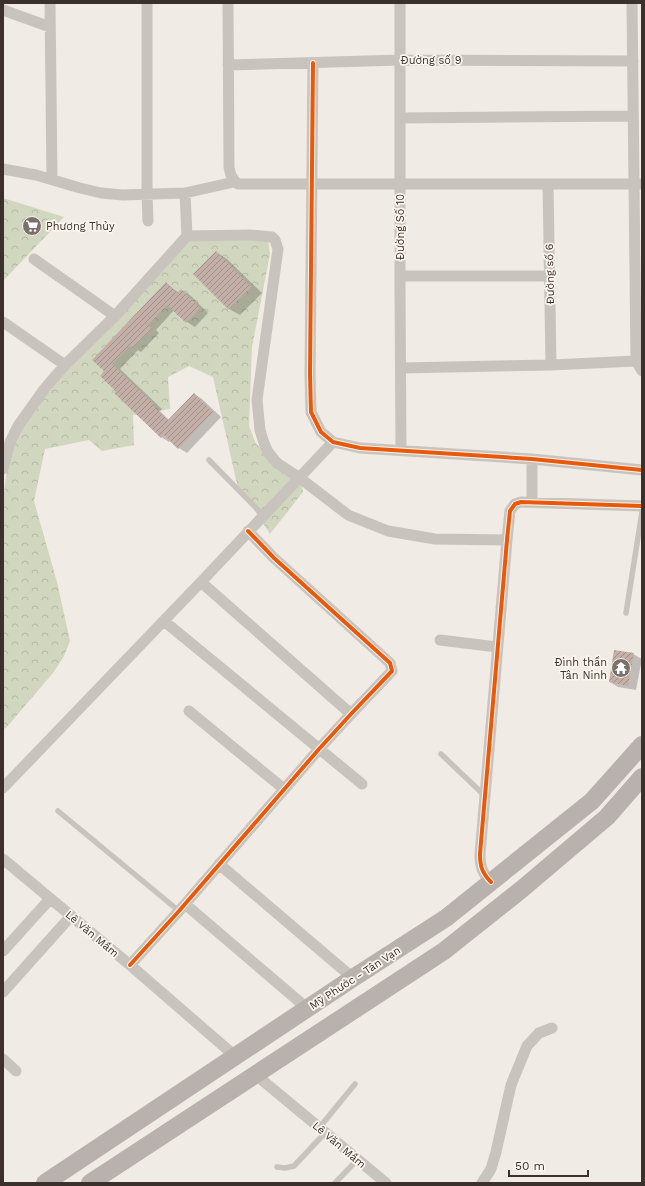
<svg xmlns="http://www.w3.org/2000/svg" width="645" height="1186" font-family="'Work Sans',sans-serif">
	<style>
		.forest { fill: url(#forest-crowns) }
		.shadow { fill: #0003 }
		.building { fill: url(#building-hatch) }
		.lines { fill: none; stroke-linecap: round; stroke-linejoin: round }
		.lane { stroke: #c9c3be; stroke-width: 5.5 }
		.street { stroke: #c9c3be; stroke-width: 11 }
		.primary { stroke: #b8b1ad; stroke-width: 18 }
		.cycleway-casing { stroke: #fbf5ee; stroke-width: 6 }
		.cycleway { stroke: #e8590c; stroke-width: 4 }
		.labels { text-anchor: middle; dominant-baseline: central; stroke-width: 3.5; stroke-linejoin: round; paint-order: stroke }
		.street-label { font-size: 11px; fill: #3b302b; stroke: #fbf5ee }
		.poi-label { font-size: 11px; fill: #3b302b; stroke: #fbf5ee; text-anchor: start }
	</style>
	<defs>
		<pattern id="forest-crowns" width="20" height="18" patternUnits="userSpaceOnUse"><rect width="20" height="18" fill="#d1d6bf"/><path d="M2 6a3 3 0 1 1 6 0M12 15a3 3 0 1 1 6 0" fill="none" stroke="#b4b8a4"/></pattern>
		<pattern id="building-hatch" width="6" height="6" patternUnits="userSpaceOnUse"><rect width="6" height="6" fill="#c3afa7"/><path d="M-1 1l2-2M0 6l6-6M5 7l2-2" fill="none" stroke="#a08f88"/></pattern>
	</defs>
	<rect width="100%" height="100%" fill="#f0ebe5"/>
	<path class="forest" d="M3 198 64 217 3 281Z
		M267 233 270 254 252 347 249 426 256 444 300 478 303 492 270 534 237 484 213 377 189 366 168 377 170 409 133 415 134 445 102 451 89 440 45 449 34 501 57 582 70 641 64 656 53 673 6 728 3 729V500L11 436 38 402 187 236Z"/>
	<path class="shadow" d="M216 252 227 259 262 293 240 315 229 309 194 274Z
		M166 283 179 293 181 290 190 295 208 313 195 327 187 322 174 310 156 330 159 333 141 352 138 350 120 369 162 409 160 411 169 420 194 394 202 399 221 417 187 453 179 448 171 440 169 442 161 437 101 376Z
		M633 654 642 659 636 690 618 687 610 682Z"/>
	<path class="building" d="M216 251 251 287 228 309 193 274Z
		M166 282 177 293 181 289 200 308 186 323 167 305 148 325 152 328 132 348 130 346 112 364 154 404 153 406 168 420 194 393 213 412 178 449 164 435 161 438 114 393 116 391 100 376 104 371 92 360Z
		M614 650 634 653 628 686 609 682Z"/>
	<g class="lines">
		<path class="lane" d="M209 460 263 515
			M626 613 642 512
			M441 754 485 796
			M58 811 179 911
			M319 1128 355 1084
			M277 1167 285 1168 294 1166 325 1133
			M335 1183 357 1160"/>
		<path class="street" d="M50 3 52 179
			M147 3V194L148 221
			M228 3 229 167C230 174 232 180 238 184H642
			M400 3V289L401 450
			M632 3 636 361
			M3 10 50 27
			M313 63 310 374 311 412 321 432 333 442 360 448 532 459 642 470
			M228 65 401 60 633 61
			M401 118 633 116
			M3 169 36 175 80 188 101 193 123 195 185 193 234 182
			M548 184 551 365
			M187 236 250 235 272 237 275 240 278 249 257 400 260 430 264 443 268 452 277 463 300 478 348 515 388 531 435 539 507 540
			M34 259 115 316
			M400 276H550
			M3 322 65 365
			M401 368 551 365 636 361 642 371
			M3 469 10 442 18 426 45 388 65 365 115 316 187 236 185 193
			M532 502V459
			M201 582 351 714
			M164 621 362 784
			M440 640 497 647
			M189 711 284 789
			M3 788 201 582 333 442
			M3 859 130 965 235 1056
			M219 864 353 978
			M491 882C482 873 480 866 480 854L507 540 510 511 515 504 521 502 642 506
			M185 904 308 1009
			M3 951 50 899
			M130 965 179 911 319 749 351 714 392 671 390 663 274 558 248 531
			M3 992 71 916
			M3 1059 16 1071
			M256 1075 386 1183
			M482 1183 491 1169 496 1152 511 1085 527 1046 539 1033 552 1028"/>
		<path class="primary" d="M45 1183 353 978 446 918 592 801 642 745
			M90 1183 444 951 522 889 607 817 642 777"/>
		<defs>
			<path id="cycleway" d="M313 63 310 374 311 412 321 432 333 442 360 448 532 459 642 470
				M491 882C482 873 480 866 480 854L507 540 510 511 515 504 521 502 642 506
				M130 965 179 911 319 749 351 714 392 671 390 663 274 558 248 531"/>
		</defs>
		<use href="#cycleway" class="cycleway-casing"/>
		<use href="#cycleway" class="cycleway"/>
	</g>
	<defs>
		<symbol id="supermarket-disc" viewBox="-11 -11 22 22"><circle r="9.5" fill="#7a716c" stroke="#fbf5ee"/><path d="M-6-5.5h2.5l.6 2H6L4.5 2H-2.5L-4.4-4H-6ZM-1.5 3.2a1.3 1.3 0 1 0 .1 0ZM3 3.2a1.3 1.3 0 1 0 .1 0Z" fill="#fff"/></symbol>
		<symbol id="temple-disc" viewBox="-11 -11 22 22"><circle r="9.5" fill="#7a716c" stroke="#fbf5ee"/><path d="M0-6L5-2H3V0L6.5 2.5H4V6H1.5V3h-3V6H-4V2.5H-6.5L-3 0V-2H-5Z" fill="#fff"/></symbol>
	</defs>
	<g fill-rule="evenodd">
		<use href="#supermarket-disc" x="21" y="215" width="22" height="22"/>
		<use href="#temple-disc" x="610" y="657" width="22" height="22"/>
	</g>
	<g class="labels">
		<g class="street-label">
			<text x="431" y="60">Đường số 9</text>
			<text transform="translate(400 227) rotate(-90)">Đường Số 10</text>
			<text transform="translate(550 274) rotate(-91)">Đường số 6</text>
			<text transform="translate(92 934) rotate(40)">Lê Văn Mầm</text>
			<text transform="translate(355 978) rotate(-33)">Mỹ Phước - Tân Vạn</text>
			<text transform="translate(339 1145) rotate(40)">Lê Văn Mầm</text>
		</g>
		<g class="poi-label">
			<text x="46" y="226">Phương Thủy</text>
			<text x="607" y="662" text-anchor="end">Đình thần<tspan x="607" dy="13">Tân Ninh</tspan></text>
		</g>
	</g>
	<rect width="645" height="1186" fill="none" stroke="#3b302b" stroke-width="8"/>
	<path d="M509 1170v6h79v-6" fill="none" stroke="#3b302b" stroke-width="2"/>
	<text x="515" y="1170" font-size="12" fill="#3b302b" stroke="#fbf5ee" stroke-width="3" paint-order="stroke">50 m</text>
</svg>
